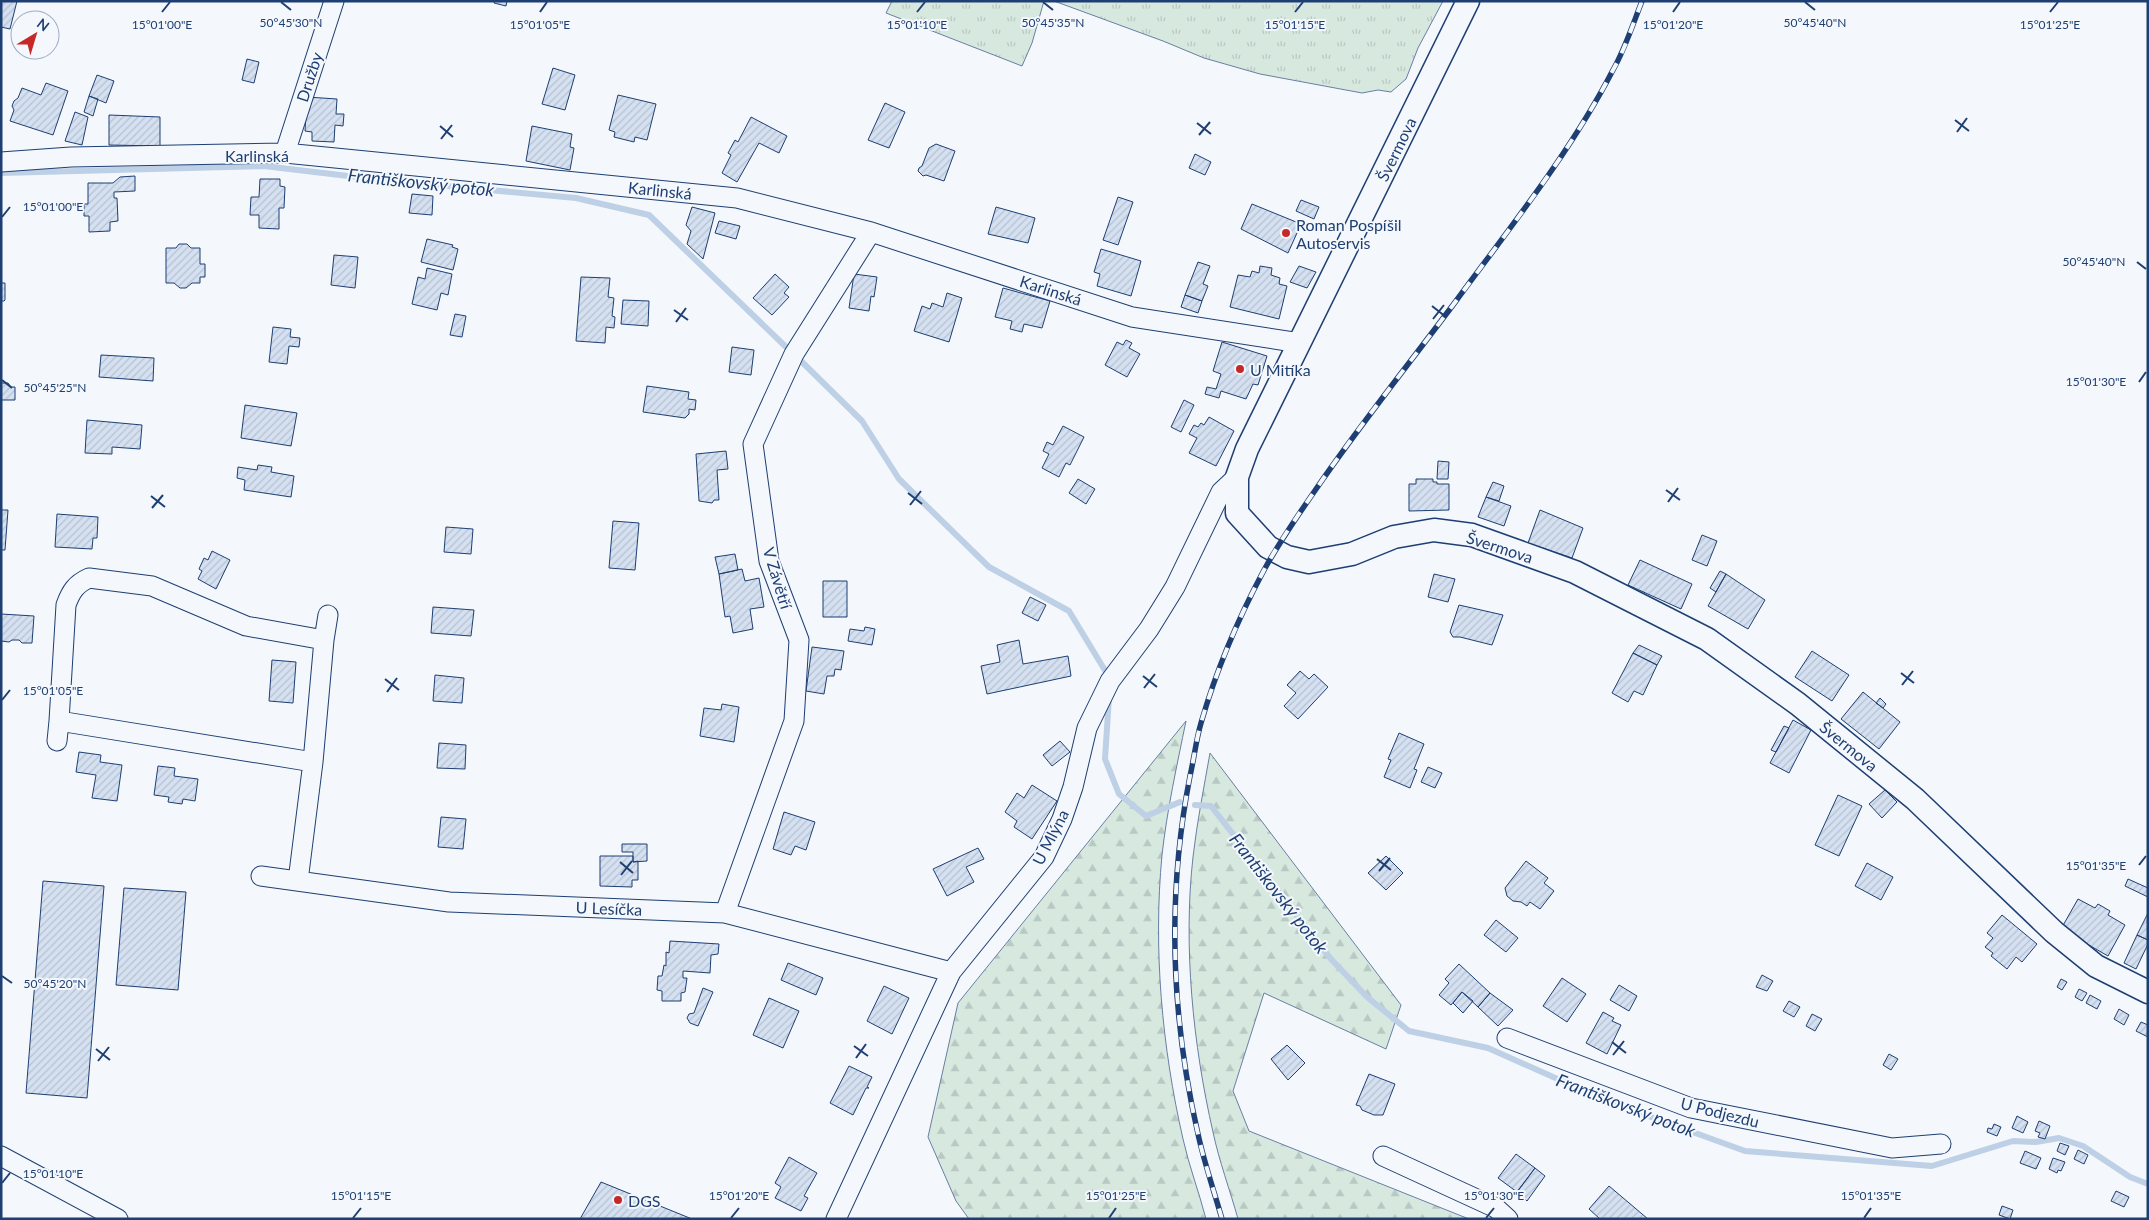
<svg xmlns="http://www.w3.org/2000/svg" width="2149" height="1220" font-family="Lato,sans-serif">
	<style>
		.grass { fill: url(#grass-tufts); stroke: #687fa3 }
		.forest { fill: url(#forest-firs); stroke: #687fa3 }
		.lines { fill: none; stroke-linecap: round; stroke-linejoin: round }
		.stream { stroke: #bed0e5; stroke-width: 6 }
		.building { fill: url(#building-hatch); stroke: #1d3f73 }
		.minor-casing { stroke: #1d3f73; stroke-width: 21 }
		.tertiary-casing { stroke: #1d3f73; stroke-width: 25 }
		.minor { stroke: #f4f7fb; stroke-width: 19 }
		.tertiary { stroke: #f4f7fb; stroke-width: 22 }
		.rail-casing { stroke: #1d3f73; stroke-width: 5.5 }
		.rail { stroke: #f4f7fb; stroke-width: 4; stroke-dasharray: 11; stroke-linecap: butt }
		.ticks { fill: none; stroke: #1d3f73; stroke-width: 2 }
		.poi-dot { fill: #c62828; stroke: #f4f7fb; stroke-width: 2 }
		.labels { text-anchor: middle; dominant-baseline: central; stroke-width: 4; stroke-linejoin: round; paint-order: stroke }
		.street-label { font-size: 16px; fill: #1d3f73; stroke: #f4f7fb }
		.poi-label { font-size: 16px; fill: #1d3f73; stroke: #f4f7fb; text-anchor: start }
		.water-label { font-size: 18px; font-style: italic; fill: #1d3f73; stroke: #f4f7fb }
		.ticks-label { font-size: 12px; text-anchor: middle; fill: #1d3f73; stroke: #f4f7fb; stroke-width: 4; stroke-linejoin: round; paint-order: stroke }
	</style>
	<defs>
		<pattern id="grass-tufts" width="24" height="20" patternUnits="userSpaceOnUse" patternTransform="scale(1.25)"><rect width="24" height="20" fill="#d7e8df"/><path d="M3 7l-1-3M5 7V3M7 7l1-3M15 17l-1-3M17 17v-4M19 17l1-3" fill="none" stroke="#b8c8c3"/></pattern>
		<pattern id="forest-firs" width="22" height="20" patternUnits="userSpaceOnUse" patternTransform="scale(1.25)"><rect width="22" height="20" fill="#d7e8df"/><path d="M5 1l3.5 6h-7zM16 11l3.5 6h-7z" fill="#b8c8c3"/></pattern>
		<pattern id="building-hatch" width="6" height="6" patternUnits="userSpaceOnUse" patternTransform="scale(1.25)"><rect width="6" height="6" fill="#d5e0f0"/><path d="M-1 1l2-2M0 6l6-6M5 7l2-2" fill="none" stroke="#b6c1d1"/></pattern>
	</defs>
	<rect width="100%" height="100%" fill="#f4f7fb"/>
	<path class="grass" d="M892 1H1044L1032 43 1022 66 886 13Z
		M1054 1H1443L1418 48 1406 79 1391 92 1378 90 1362 93 1260 74 1204 58 1163 41Z"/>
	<path class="forest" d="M1186 721C1177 765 1167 810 1162 855 1153 949 1162 1047 1183 1139 1189 1166 1199 1192 1206 1219H969L956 1201 928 1137 958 1003Z
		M1210 753 1401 1005 1386 1049 1264 993 1233 1091 1249 1131 1469 1219H1238C1230 1190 1219 1161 1213 1132 1193 1045 1183 946 1193 857 1197 822 1204 787 1210 753Z"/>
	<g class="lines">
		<path class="stream" d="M1 173 264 166 382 180 576 198 649 215 785 346
			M799 359 862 421 899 479 989 567 1069 611 1109 677
			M1109 697 1105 759 1119 794 1146 816 1180 802
			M1195 805 1211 806 1331 959 1367 997 1409 1031 1488 1048 1607 1101 1745 1151 1932 1166 2013 1141 2036 1142 2059 1138 2083 1146 2130 1177 2148 1184"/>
	</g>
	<path class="building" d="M1 1H17L10 29 1 27Z
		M495 1H507L506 6 494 3Z
		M247 59 259 62 254 83 242 80Z
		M553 68 575 75 565 110 542 104Z
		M97 75 114 81 106 103 89 96Z
		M46 83 68 91 53 135 10 121 14 110 12 106 14 101 18 98 22 88 41 95Z
		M618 95 656 104 647 140 635 137 634 142 614 137 615 132 609 130Z
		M89 96 98 99 93 116 84 112Z
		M307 97 337 99 336 114H344L343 126 335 125 334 142 312 141V132L305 131Z
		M885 103 905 112 889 148 868 140Z
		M75 112 88 117 82 145 65 141Z
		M109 115 160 117V146L109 145Z
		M751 117 787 136 779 153 759 143 737 182 722 173 731 155 728 153 735 140 738 142Z
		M532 126 572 134 570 147 574 148 570 170 526 161Z
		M936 144 955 151 944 181 926 175 923 176 918 171 919 168 922 166 929 148Z
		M1195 154 1211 162 1205 175 1189 168Z
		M135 176V191L114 192V198H117L118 221 110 222V231L89 232V216H84V204H88V183H113L120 177Z
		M260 179H280V186L285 187 284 208H279V229L259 228V215H250L251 197H259Z
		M412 194 433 196 432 215 409 213Z
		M1118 197 1133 202 1118 245 1103 240Z
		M1301 200 1319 207 1314 219 1296 211Z
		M1252 204 1301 224 1288 253 1241 229Z
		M692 207 715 213 703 259 687 244 691 231 686 225Z
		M996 207 1035 218 1028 243 988 234Z
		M719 221 740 226 736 239 715 233Z
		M427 239 453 245 452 247 458 249 453 270 421 262Z
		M179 244H187L191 248H200V264H205V277H200V283H192L186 288H180L174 283H166V248H176Z
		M1101 249 1141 261 1131 296 1097 286 1100 274 1094 272Z
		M334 255 358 257 355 288 331 285Z
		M1198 262 1210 266 1203 284 1208 286 1202 301 1185 295Z
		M1260 266 1272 268 1271 275 1280 278 1279 284 1287 286 1279 319 1230 307 1238 275 1250 277 1252 271 1259 273Z
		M1299 266 1316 272 1307 288 1290 282Z
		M427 268 452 274 448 295 441 293 437 310 412 304 418 277 425 279Z
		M775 274 789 287 784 293 789 297 772 315 753 298Z
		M854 274 877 277 874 297 871 296 869 311 849 308Z
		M581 277 610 278 608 297 614 298 612 316 615 317 614 328 606 327 605 343 576 341Z
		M1 283H5V300L4 301H1Z
		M1003 288 1050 301 1042 328 1024 324 1022 332 1010 329 1012 321 995 317Z
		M947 293 962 298 949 342 914 331 922 306 930 309 932 303 943 307Z
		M1185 295 1202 301 1198 313 1181 307Z
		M623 300 649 301 648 326 621 324Z
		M455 314 466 316 462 337 450 335Z
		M273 327 291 329 290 337 300 338 299 347 289 346 287 364 269 362Z
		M1126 340 1132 343 1129 348 1140 354 1127 377 1105 365 1117 342 1123 345Z
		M1222 342 1267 356 1258 385 1253 384 1246 399 1221 391 1219 398 1205 394 1207 387 1216 389 1221 374 1213 371Z
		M732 347 754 350 751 375 729 372Z
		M101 355 154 358 153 381 99 377Z
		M1 383H8L11 387H15V400H1Z
		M647 386 689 392 688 399 696 400 695 410 689 409V414L685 418 643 412Z
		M1184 400 1194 405 1181 432 1171 427Z
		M245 405 297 413 291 446 241 438Z
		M1209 417 1234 431 1216 466 1189 453 1197 438 1189 434 1194 425 1198 427 1201 423 1204 425Z
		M87 420 142 425 140 449 112 447V454L85 453Z
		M1063 426 1084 437 1070 465 1066 463 1059 477 1042 468 1049 454 1043 451 1047 442 1053 445Z
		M726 451 728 469 717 470 719 500H714L712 503 699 501 696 454Z
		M1438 461 1449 462 1448 479H1437Z
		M258 465 272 467 271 472 294 476 291 497 244 490 245 480 237 478 238 467 257 470Z
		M1078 479 1095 489 1086 504 1069 493Z
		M1416 479H1433V482H1437V484H1449V510L1409 511V484H1416Z
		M1493 482 1504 486 1499 501 1486 497Z
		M1486 497 1511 506 1504 526 1478 517Z
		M1 510H8L5 550H1Z
		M1540 510 1583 528 1572 558 1528 543Z
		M57 514 98 517 97 538H93L92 549 55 547Z
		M613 521 639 523 635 570 609 568Z
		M446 527 473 529 471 554 444 552Z
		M1702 535 1717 541 1707 566 1692 560Z
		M212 551 230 560 216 589 198 579 202 571 199 569 204 558 208 560Z
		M735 554 738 570 719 574 715 557Z
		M1640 560 1692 584 1681 609 1628 585Z
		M742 569 745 581 759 578 764 607 750 609 753 629 733 633 730 616 725 617 719 574Z
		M1720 571 1726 574 1716 592 1710 588Z
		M1434 574 1455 579 1448 602 1428 597Z
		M1726 574 1765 600 1748 629 1708 606Z
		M823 581H847V617H823Z
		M1030 597 1046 605 1038 621 1022 613Z
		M1459 605 1503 615 1492 645 1460 637H1453L1450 632Z
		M433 607 474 610 471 636 431 633Z
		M1 614 34 616 32 643H22L19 640H12L9 642 1 641Z
		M865 627 875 629 872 645 848 641 850 629 864 631Z
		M1019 640 1023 664 1068 656 1071 676 987 694 981 666 1000 662 997 645Z
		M1639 645 1662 656 1657 665 1633 653Z
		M812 647 844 651 841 670 835 669 834 676H827L824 694 806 691Z
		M1812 651 1849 675 1832 701 1795 677Z
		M1633 653 1657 665 1643 695 1634 691 1628 702 1612 693Z
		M272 660 296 662 293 703 269 701Z
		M1300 671 1309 679 1314 674 1328 687 1298 719 1284 706 1296 693 1287 685Z
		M435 675 464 678 462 703 433 701Z
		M1863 692 1900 722 1879 749 1841 719Z
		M1880 698 1886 704 1883 708 1876 703Z
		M722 704 739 707 734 742 700 736 704 708 721 710Z
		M1793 720 1811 730 1789 773 1770 763Z
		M1784 726 1789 728 1776 752 1771 750Z
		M1399 733 1424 744 1414 769 1417 770 1410 788 1384 777 1391 760 1388 759Z
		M1060 741 1070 752 1052 766 1043 755Z
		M439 743 466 745 465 769 437 768Z
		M79 752 101 755 100 762 122 765 117 801 92 798 96 775 76 772Z
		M158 766 175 768 174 776 198 779 195 801 183 799 182 804 168 802 169 797 154 795Z
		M1428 767 1442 773 1435 788 1421 782Z
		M1032 785 1057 801 1032 839 1014 827 1017 821 1005 812 1017 793 1024 798Z
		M1885 790 1897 802 1882 818 1869 804Z
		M1838 795 1862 806 1839 856 1815 845Z
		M784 812 815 822 806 850 795 846 791 855 773 849Z
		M441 817 466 819 463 849 438 847Z
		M622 844H647V861L633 862V852H622Z
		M978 848 984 859 966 867 974 882 947 896 933 869Z
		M600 856H633V862L638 861V880H632V887L600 886Z
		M1386 856 1403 873 1386 890 1368 873Z
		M1526 861 1548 878 1544 883 1554 891 1540 909 1530 902 1527 906 1521 902 1513 901 1507 896 1505 888Z
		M1867 863 1893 877 1881 900 1855 886Z
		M2128 879 2148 888V897L2125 886Z
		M43 881 104 886 87 1098 26 1093Z
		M124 888 186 892 178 990 116 985Z
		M2078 899 2095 908 2098 904 2110 911 2108 915 2125 925 2108 956 2061 929Z
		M2148 913V940L2137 935Z
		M2002 915 2037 944 2022 962 2016 957 2007 969 1991 956 1993 953 1985 947 1993 938 1987 933Z
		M1496 920 1518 938 1506 952 1484 935Z
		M2137 935 2148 940V944L2136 969 2124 963Z
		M670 941 719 944 718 954 711 955 710 973 683 971V978H687L685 992 681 993V1001H662V991L657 990 658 976H662L664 965 666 966V952L669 953Z
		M788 963 823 978 816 995 781 980Z
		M1459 964 1490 993 1478 1007 1462 992 1451 1005 1439 995 1449 983 1445 979Z
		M1762 975 1773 981 1767 991 1756 987Z
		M1562 978 1586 994 1567 1022 1543 1006Z
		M2061 979 2067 982 2062 990 2057 987Z
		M1619 985 1637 996 1629 1011 1610 1000Z
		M884 986 909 998 892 1034 867 1021Z
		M703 988 713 992 698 1026 690 1023 687 1018 689 1014 694 1013Z
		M2079 989 2087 993 2082 1001 2075 997Z
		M1462 992 1473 1001 1463 1013 1453 1003Z
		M1490 993 1513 1010 1498 1026 1478 1007Z
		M2090 995 2101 1001 2097 1009 2086 1003Z
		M769 998 799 1011 783 1048 753 1035Z
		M1789 1001 1800 1007 1794 1017 1783 1011Z
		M2119 1009 2129 1015 2124 1025 2114 1019Z
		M1603 1012 1614 1018 1612 1021 1621 1025 1607 1054 1586 1043Z
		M1812 1014 1822 1019 1815 1031 1806 1026Z
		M2141 1022 2148 1025V1037L2136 1031Z
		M1287 1045 1305 1063 1288 1080 1271 1059Z
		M1889 1054 1898 1059 1891 1070 1883 1065Z
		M849 1066 872 1077 867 1087 869 1088H866L853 1115 830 1103Z
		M1369 1074 1395 1084 1383 1115H1374L1362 1110 1360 1106 1356 1105Z
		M2017 1116 2028 1122 2023 1133 2012 1128Z
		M2039 1121 2050 1126 2045 1139 2038 1137 2040 1133 2035 1131Z
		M1994 1124 2001 1127 1997 1136 1987 1132 1988 1128 1992 1129Z
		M2060 1143 2069 1146 2065 1155 2057 1151Z
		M2078 1150 2088 1155 2084 1164 2074 1159Z
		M2025 1151 2041 1158 2036 1169 2020 1163Z
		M1516 1154 1535 1168 1517 1192 1498 1178Z
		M789 1157 817 1173 804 1196 808 1198 801 1211 775 1198 781 1187 775 1183Z
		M2053 1158 2065 1162 2061 1171 2058 1170 2057 1173 2049 1169Z
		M1535 1168 1545 1176 1527 1201 1517 1192Z
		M601 1182 692 1219H580Z
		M1609 1186 1648 1219H1600L1589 1209Z
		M2116 1191 2129 1197 2124 1207 2111 1201Z
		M2002 1206 2013 1210 2010 1219 1999 1215Z"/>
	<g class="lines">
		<defs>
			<path id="minor" d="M285 153 334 1
				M1 162 71 157 285 153 737 198 871 232 1132 317 1300 343
				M324 640 328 615
				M57 741 59 721
				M261 876 449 902 725 913 951 972
				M298 881 313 762 324 640 246 626 152 586 89 578C76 584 71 591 66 605L59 721 313 762
				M725 913 794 721 799 640 769 561 753 444 794 354 871 232
				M1507 1038 1691 1108 1892 1148 1941 1144
				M1 1156 118 1219
				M1383 1156 1496 1208 1508 1219
				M836 1219 951 972 1044 857 1062 819 1073 787 1087 728 1110 681 1149 629 1175 587 1221 492 1237 477"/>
			<path id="tertiary" d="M1468 1 1247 449 1237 477V513L1268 547 1287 557 1309 562 1352 554 1394 537 1434 530 1472 535 1575 572 1707 639 1798 704 1915 799 2054 932 2096 966 2148 992"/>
		</defs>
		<use href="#minor" class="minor-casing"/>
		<use href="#tertiary" class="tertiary-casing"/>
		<use href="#minor" class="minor"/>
		<use href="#tertiary" class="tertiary"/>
		<defs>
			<path id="rail" d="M1222 1219C1214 1191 1204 1162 1198 1134 1171 1016 1167 894 1190 776 1194 759 1196 740 1201 723 1216 671 1238 619 1263 572 1278 544 1296 518 1314 492 1359 426 1409 364 1456 301 1511 226 1570 153 1613 70 1625 49 1633 24 1642 1"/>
		</defs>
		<use href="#rail" class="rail-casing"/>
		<use href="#rail" class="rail"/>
	</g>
	<path class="ticks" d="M281 2 291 10M1043 2 1053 10M1805 2 1815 10M162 12 170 2M540 12 547 2M917 12 925 2M1295 12 1303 2M1673 12 1680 2M2050 12 2058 2M1955 120 1969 131M1197 123 1211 134M440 126 453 137M1957 132 1967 118M1199 135 1210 122M441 139 452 125M2 217 10 207M2137 262 2146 269M1432 306 1446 317M674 310 688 320M1433 319 1444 305M676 322 686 308M2 380 12 388M2139 382 2146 372M1666 490 1680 500M908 493 922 504M151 496 165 507M1668 502 1678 488M910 505 921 491M152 508 163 495M1901 673 1914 683M1143 676 1157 687M385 679 399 690M1902 685 1913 671M1144 688 1155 674M387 692 397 678M2 700 10 690M1377 859 1391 870M620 862 633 873M2139 865 2146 856M1379 871 1390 858M621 875 632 861M2 976 12 983M1612 1042 1626 1053M854 1046 868 1056M96 1049 110 1060M1613 1055 1624 1041M856 1058 866 1044M98 1061 109 1047M2 1183 10 1173M353 1218 361 1208M731 1218 739 1208M1109 1218 1116 1208M1486 1218 1494 1208M1864 1218 1871 1208"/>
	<g class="poi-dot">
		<circle cx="1286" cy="233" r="5"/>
		<circle cx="1240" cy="369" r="5"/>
		<circle cx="618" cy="1200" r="5"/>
	</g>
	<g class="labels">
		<g class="street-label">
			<text transform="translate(309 77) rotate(-72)">Družby</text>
			<text transform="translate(1396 149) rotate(-64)">Švermova</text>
			<text x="257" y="155">Karlinská</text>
			<text transform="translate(660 190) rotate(6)">Karlinská</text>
			<text transform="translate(1051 290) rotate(18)">Karlinská</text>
			<text transform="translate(1500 547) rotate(18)">Švermova</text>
			<text transform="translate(778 578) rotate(73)">V Závětří</text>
			<text transform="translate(1849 746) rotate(39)">Švermova</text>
			<text transform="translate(1050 837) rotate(-63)">U Mlýna</text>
			<text transform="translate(609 908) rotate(2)">U Lesíčka</text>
			<text transform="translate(1720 1112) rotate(14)">U Podjezdu</text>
		</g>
		<g class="poi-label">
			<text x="1296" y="224">Roman Pospíšil<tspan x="1296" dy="18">Autoservis</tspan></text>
			<text x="1250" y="369">U Mitíka</text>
			<text x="628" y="1200">DGS</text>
		</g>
		<g class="water-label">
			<text transform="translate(421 182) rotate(6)">Františkovský potok</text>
			<text transform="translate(1279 893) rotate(52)">Františkovský potok</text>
			<text transform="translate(1626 1105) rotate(21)">Františkovský potok</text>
		</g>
	</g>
	<g class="ticks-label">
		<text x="291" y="27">50°45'30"N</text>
		<text x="1053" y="27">50°45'35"N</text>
		<text x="1815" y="27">50°45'40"N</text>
		<text x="540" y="29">15°01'05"E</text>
		<text x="2050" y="29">15°01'25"E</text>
		<text x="162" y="29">15°01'00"E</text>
		<text x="917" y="29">15°01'10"E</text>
		<text x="1295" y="29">15°01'15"E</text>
		<text x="1673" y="29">15°01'20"E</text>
		<text x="53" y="211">15°01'00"E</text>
		<text x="2094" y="266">50°45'40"N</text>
		<text x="2096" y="386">15°01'30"E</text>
		<text x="55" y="392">50°45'25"N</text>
		<text x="53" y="695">15°01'05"E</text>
		<text x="2096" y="870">15°01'35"E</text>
		<text x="55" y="988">50°45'20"N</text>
		<text x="53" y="1178">15°01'10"E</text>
		<text x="361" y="1200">15°01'15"E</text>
		<text x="739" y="1200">15°01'20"E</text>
		<text x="1116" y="1200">15°01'25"E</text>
		<text x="1494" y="1200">15°01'30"E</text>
		<text x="1871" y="1200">15°01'35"E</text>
	</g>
	<rect width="2149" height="1220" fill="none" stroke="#1d3f73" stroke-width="5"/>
	<g transform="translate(35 35) rotate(38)"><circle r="24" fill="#f4f7fb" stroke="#9eadc5"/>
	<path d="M0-4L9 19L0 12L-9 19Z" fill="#c62828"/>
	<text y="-8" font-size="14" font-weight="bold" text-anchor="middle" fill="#1d3f73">N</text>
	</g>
</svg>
